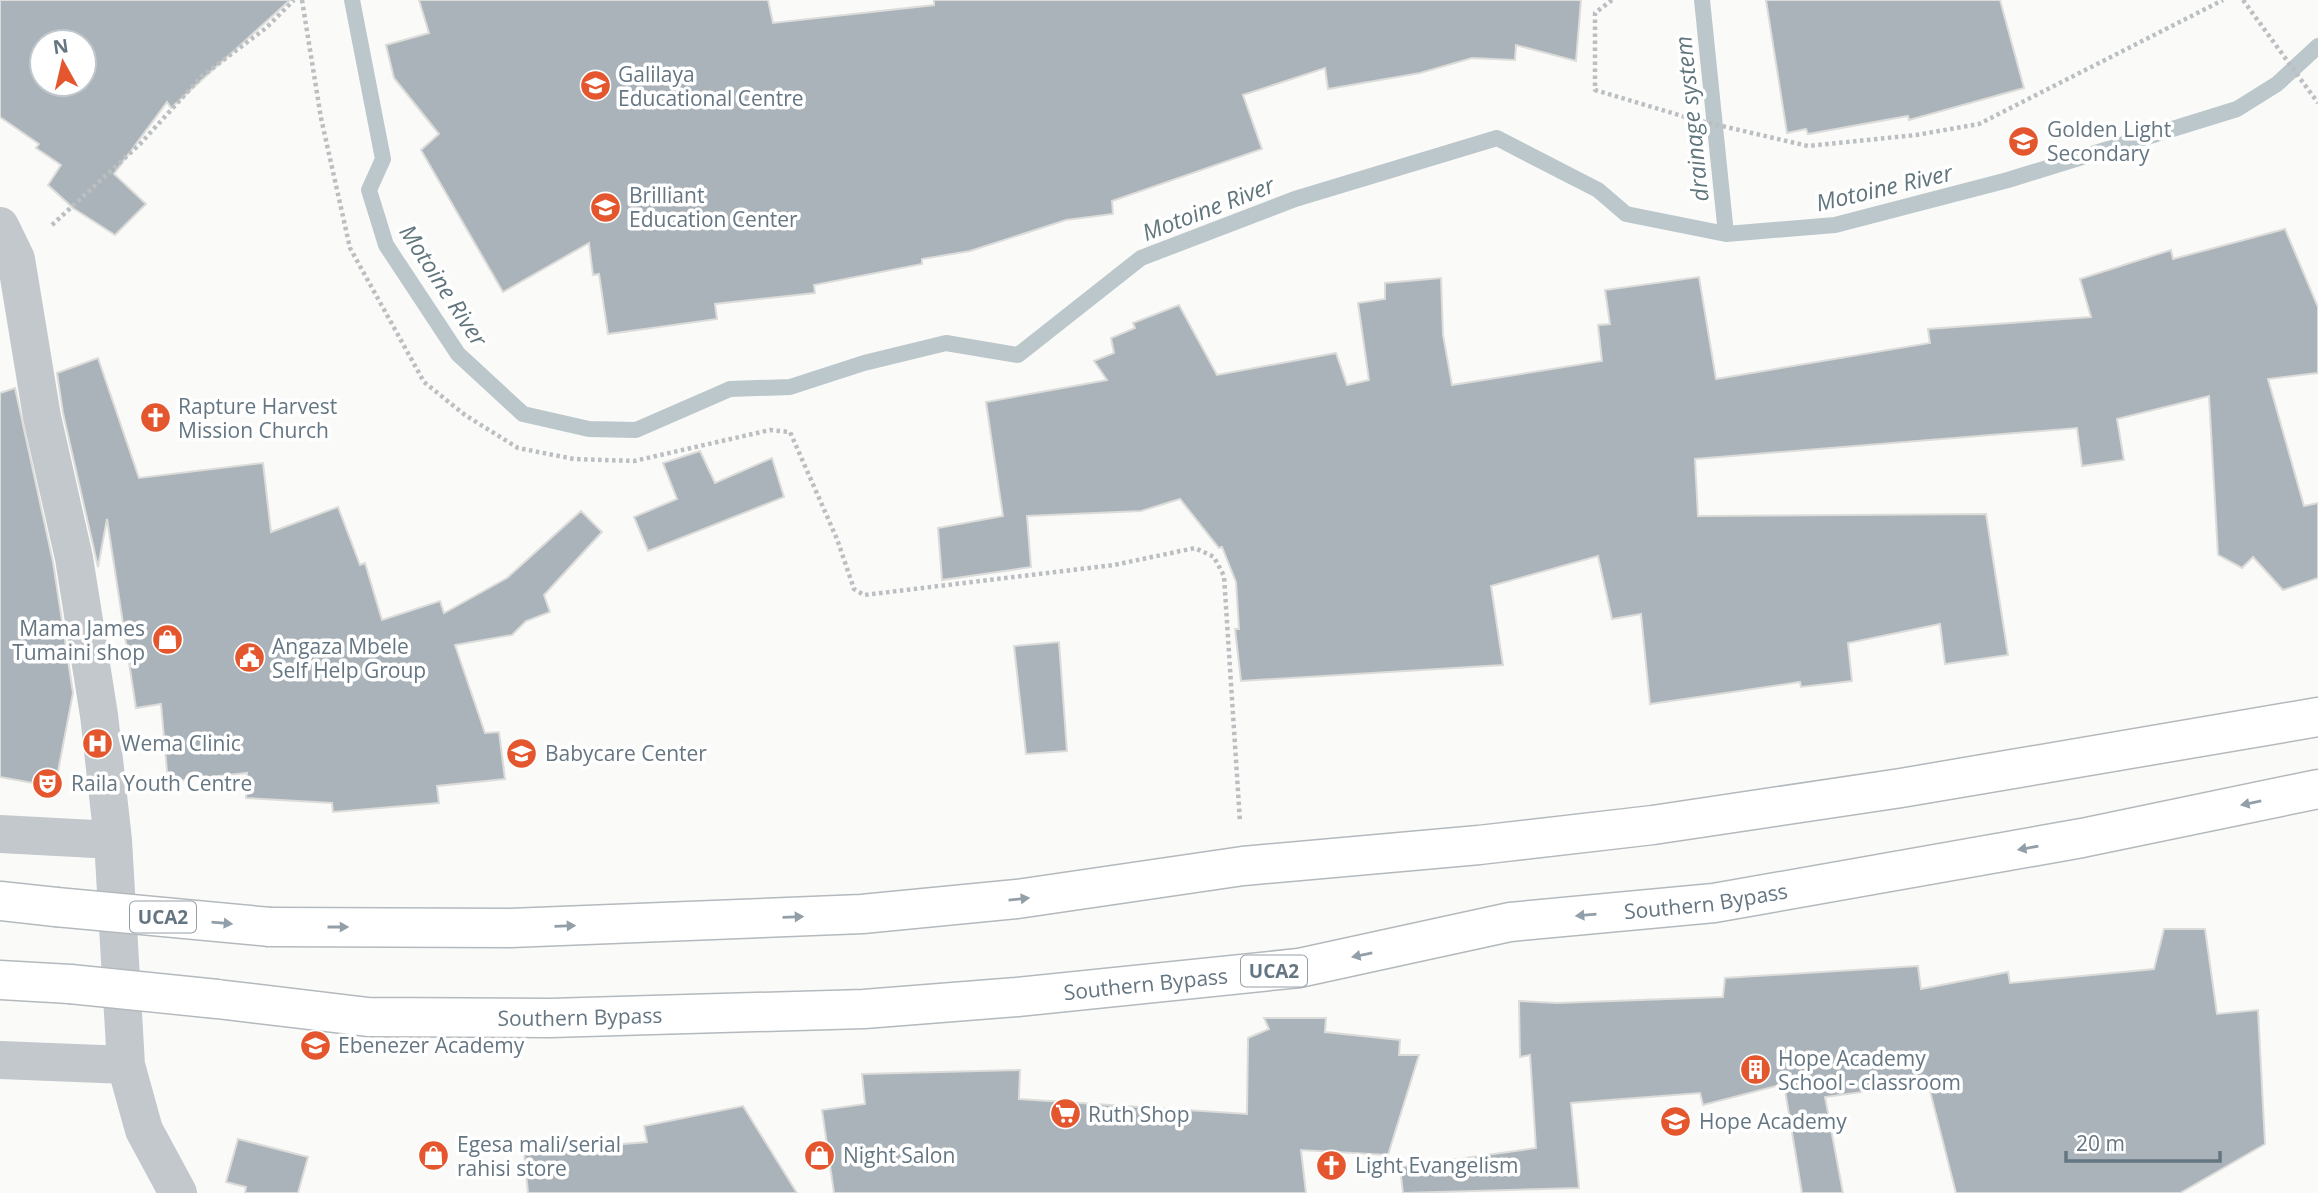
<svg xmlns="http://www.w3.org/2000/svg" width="2318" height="1193" font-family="'Open Sans',sans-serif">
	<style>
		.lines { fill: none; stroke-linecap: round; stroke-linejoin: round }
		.stream { stroke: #bbc7cb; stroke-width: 16 }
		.building { fill: #aab3b9; stroke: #dcdcda; stroke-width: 2; fill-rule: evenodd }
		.highway-casing { stroke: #b4b9bd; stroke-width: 41 }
		.path { stroke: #bbbfc2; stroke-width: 4.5; stroke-dasharray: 3.5 3.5; stroke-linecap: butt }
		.street { stroke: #c3c8cc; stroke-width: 38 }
		.highway { stroke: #fff; stroke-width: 38 }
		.highway-bridge-casing { stroke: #b4b9bd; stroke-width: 41; stroke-linecap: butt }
		.highway-bridge { stroke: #fff; stroke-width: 38 }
		.oneway { fill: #939fa8 }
		.labels { text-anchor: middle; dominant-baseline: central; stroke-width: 7; stroke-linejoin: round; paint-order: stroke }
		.shield { fill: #fff; stroke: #939fa8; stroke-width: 2 }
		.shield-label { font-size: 19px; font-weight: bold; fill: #657683 }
		.poi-label { font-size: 21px; fill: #657683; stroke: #fff; text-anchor: start }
		.street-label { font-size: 21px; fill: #657683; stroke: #fff }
		.water-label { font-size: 23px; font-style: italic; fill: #60757c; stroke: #fff }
	</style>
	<rect width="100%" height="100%" fill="#fafaf8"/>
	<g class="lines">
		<path class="stream" d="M352 0 383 159 369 190 386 245 458 354 523 414 589 429 636 430 730 389 790 387 864 363 946 343 1018 355 1141 258 1295 199 1497 138 1598 190 1626 214 1726 234 1835 225 2008 180 2237 109 2277 84 2318 46
			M1702 0 1726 234"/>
	</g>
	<path class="building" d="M0 0H290L171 108 167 102 114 174 146 204 115 235 73 208 48 185 61 165 36 148 39 144 0 117ZM42 42H84V84H42Z
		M419 0H768L773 23 934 5V0H1581L1576 61 1516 45 1515 60 1472 58 1420 73 1328 89 1325 68 1243 95 1262 149 1112 201 1113 214 1066 220 970 251 922 259V264L814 285 815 293 715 304 717 319 608 334 599 274 593 275 589 243 503 292 421 150 439 134 394 78 386 45 429 33Z
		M1766 0H2000L2024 88 1909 120 1908 116 1808 134 1806 129 1787 133Z
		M2285 229 2318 307V373L2268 379 2304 506 2318 503V578L2283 590 2253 557 2242 568 2218 555 2209 396 2117 419 2124 460 2082 466 2077 428 1695 459 1698 516 1986 514 2008 655 1945 664 1940 624 1848 643 1852 681 1801 687 1800 682 1650 704 1641 614 1612 619 1598 556 1491 586 1503 665 1241 681 1235 629H1239L1236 582 1222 547 1219 548 1180 499 1141 511 1027 516 1031 567 942 580 938 528 1003 516 986 402 1107 380 1094 361 1114 353 1111 338 1135 328 1133 323 1179 305 1217 375 1336 353 1347 385 1369 380 1358 303 1385 299V283L1441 278 1443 335 1452 385 1602 361 1598 325 1610 324 1605 290 1699 277 1716 379 1930 343 1928 329 2091 317 2080 279 2171 250 2173 259Z
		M98 358 139 478 263 463 271 532 338 507 360 565 365 563 382 620 440 601 444 613 507 578 581 511 602 532 544 595 550 612 526 621 512 635 455 645 485 733 499 732 505 779 437 786 439 803 333 812 332 803 246 798 247 773 168 782 161 704 136 708 107 519 98 567 63 413 57 373Z
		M15 388 53 562 73 693 55 787 0 777V393Z
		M700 451 715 483 772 458 784 497 648 551 634 517 677 499 663 463Z
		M1059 642 1067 751 1026 754 1014 646Z
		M2164 929H2205L2217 1014 2258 1010 2265 1144 2180 1193H1956L1928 1083 1825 1097 1843 1193H1802L1784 1084 1703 1105 1700 1093 1571 1103 1579 1188 1403 1193 1400 1167 1536 1148 1530 1055 1520 1057 1519 1001 1557 1003 1723 997 1725 978 1918 966 1921 989 2008 972 2010 983 2154 969Z
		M1264 1018H1326L1325 1032 1400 1040 1399 1055H1419L1388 1155 1301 1150 1306 1193H834L822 1110 865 1104 862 1074 1020 1070 1019 1099 1247 1114 1248 1038 1269 1029Z
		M743 1106 797 1193H528L524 1152 647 1142 644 1126Z
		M238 1139 308 1157 298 1193H245L246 1187 226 1182Z"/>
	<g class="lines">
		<defs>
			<g id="highway">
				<path d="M0 901 56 907"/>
				<path d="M270 927 510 928 862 914 1017 899 1243 866 1479 845 1653 825 1901 788 2318 717"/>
				<path d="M0 980 70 984"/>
				<path id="s1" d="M217 999 368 1017 550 1018 864 1009 1017 997 1299 968 1510 922 1714 903 2082 838 2318 789"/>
			</g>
		</defs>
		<use href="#highway" class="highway-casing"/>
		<path class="path" d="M302 0 321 118 350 248 424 382 465 415 518 448 574 459 634 461 770 430 790 432 837 539 854 589 864 595 1114 565 1195 548 1214 557 1224 576 1240 822
			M1612 0 1595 13V90L1692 119 1808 146 1916 135 1979 124 2223 0
			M2243 0 2318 103
			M52 225 140 144 202 76 266 28 294 0"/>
		<path class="street" d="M0 226 16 259 42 417 74 558 99 715 113 840 126 1065 144 1130 178 1193
			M0 834 113 840
			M0 1060 126 1065"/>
		<use href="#highway" class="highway"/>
		<defs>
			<path id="highway-bridge" d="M56 907 270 927
				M70 984 217 999"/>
		</defs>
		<use href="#highway-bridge" class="highway-bridge-casing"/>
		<use href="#highway-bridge" class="highway-bridge"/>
	</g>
	<defs><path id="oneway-solid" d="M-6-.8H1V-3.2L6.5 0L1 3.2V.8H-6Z" transform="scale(1.75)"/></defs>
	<g class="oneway">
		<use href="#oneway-solid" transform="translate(2251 803) rotate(168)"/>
		<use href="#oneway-solid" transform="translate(2028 848) rotate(170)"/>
		<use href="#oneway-solid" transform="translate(1019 899) rotate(-6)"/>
		<use href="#oneway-solid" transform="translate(1586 915) rotate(175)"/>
		<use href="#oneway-solid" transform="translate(793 917) rotate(-2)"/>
		<use href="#oneway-solid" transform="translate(222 923) rotate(5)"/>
		<use href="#oneway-solid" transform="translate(565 926) rotate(-2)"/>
		<use href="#oneway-solid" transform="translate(338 927)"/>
		<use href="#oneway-solid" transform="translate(1362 955) rotate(168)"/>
	</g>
	<defs>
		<symbol id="school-disc" viewBox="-11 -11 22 22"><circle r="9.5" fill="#e4572e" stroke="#fff"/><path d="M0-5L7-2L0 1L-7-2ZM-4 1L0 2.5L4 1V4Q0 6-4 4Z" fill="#fff"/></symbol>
		<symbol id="church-disc" viewBox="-11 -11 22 22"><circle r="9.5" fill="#e4572e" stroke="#fff"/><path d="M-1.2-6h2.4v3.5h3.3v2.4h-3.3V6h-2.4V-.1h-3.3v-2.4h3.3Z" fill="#fff"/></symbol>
		<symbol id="shop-disc" viewBox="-11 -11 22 22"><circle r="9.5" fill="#e4572e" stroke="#fff"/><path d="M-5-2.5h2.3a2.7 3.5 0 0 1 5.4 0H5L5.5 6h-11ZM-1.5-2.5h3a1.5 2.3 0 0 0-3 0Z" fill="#fff"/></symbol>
		<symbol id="civic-disc" viewBox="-11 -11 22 22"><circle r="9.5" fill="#e4572e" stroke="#fff"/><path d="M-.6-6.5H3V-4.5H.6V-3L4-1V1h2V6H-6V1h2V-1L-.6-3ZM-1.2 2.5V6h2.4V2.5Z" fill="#fff"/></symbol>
		<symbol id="hospital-disc" viewBox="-11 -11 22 22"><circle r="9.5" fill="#e4572e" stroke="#fff"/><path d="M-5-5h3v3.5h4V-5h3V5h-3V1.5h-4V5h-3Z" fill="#fff"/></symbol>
		<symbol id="theatre-disc" viewBox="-11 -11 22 22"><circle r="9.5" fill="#e4572e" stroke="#fff"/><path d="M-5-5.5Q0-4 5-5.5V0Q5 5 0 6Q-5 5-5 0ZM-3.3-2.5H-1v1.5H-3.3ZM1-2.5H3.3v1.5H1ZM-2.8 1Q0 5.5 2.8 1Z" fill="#fff"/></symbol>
		<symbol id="building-disc" viewBox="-11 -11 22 22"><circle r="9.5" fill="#e4572e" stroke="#fff"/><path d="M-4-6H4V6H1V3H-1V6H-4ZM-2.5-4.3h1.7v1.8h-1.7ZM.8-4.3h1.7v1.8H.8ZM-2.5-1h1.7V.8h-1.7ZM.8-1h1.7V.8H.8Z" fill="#fff"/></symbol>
		<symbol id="supermarket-disc" viewBox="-11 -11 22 22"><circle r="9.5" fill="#e4572e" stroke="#fff"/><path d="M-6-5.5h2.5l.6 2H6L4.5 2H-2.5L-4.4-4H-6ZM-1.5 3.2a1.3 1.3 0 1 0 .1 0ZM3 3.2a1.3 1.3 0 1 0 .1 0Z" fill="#fff"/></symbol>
	</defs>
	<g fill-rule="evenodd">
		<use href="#school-disc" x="578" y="68" width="35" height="35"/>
		<use href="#school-disc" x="2006" y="124" width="35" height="35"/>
		<use href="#school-disc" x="588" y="190" width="35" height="35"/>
		<use href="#church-disc" x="138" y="400" width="35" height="35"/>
		<use href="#shop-disc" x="150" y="622" width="35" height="35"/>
		<use href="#civic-disc" x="232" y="640" width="35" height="35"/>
		<use href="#hospital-disc" x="80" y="726" width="35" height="35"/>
		<use href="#school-disc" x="504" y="736" width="35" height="35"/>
		<use href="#theatre-disc" x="30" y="766" width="35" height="35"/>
		<use href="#school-disc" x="298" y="1028" width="35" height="35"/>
		<use href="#building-disc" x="1738" y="1052" width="35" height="35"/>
		<use href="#supermarket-disc" x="1048" y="1096" width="35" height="35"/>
		<use href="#school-disc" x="1658" y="1104" width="35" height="35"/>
		<use href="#shop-disc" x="802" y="1138" width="35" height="35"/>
		<use href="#shop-disc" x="416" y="1138" width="35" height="35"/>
		<use href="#church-disc" x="1314" y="1148" width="35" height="35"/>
	</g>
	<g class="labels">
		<g class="shield">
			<rect x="130" y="901.5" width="66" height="31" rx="5"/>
			<rect x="1241" y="955.5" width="66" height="31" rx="5"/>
		</g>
		<g class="shield-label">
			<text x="163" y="917">UCA2</text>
			<text x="1274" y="971">UCA2</text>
		</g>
		<g class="poi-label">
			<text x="618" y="74">Galilaya<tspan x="618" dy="24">Educational Centre</tspan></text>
			<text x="2047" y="129">Golden Light<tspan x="2047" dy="24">Secondary</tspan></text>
			<text x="629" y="195">Brilliant<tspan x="629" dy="24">Education Center</tspan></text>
			<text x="178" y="406">Rapture Harvest<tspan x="178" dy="24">Mission Church</tspan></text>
			<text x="145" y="628" text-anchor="end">Mama James<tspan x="145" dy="24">Tumaini shop</tspan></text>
			<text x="272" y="646">Angaza Mbele<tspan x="272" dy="24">Self Help Group</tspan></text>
			<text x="121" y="743">Wema Clinic</text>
			<text x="545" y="753">Babycare Center</text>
			<text x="71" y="783">Raila Youth Centre</text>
			<text x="338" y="1045">Ebenezer Academy</text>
			<text x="1778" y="1058">Hope Academy<tspan x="1778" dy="24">School - classroom</tspan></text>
			<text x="1088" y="1114">Ruth Shop</text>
			<text x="1699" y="1121">Hope Academy</text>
			<text x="457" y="1144">Egesa mali/serial<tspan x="457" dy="24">rahisi store</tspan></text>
			<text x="843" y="1155">Night Salon</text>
			<text x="1355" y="1165">Light Evangelism</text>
		</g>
		<g class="street-label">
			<text stroke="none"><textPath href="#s1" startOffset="1498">Southern Bypass</textPath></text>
			<text stroke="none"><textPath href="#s1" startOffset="931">Southern Bypass</textPath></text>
			<text stroke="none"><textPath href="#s1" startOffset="364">Southern Bypass</textPath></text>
		</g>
		<g class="water-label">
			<text transform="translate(1691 119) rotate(-96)">drainage system</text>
			<text transform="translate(1884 187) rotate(-13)">Motoine River</text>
			<text transform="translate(1208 208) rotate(-21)">Motoine River</text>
			<text transform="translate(444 285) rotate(57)">Motoine River</text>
		</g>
	</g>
	<g transform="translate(63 63) rotate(352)"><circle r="33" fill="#ffffff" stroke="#c1c8cd" stroke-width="2"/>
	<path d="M0-5L12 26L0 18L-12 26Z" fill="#e4572e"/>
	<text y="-10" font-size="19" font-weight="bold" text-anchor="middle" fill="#657683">N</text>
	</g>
	<path d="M2066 1151v10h154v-10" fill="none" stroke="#657683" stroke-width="3.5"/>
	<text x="2076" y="1151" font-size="21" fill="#657683" stroke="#ffffff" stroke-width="5" paint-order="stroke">20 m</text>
</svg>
